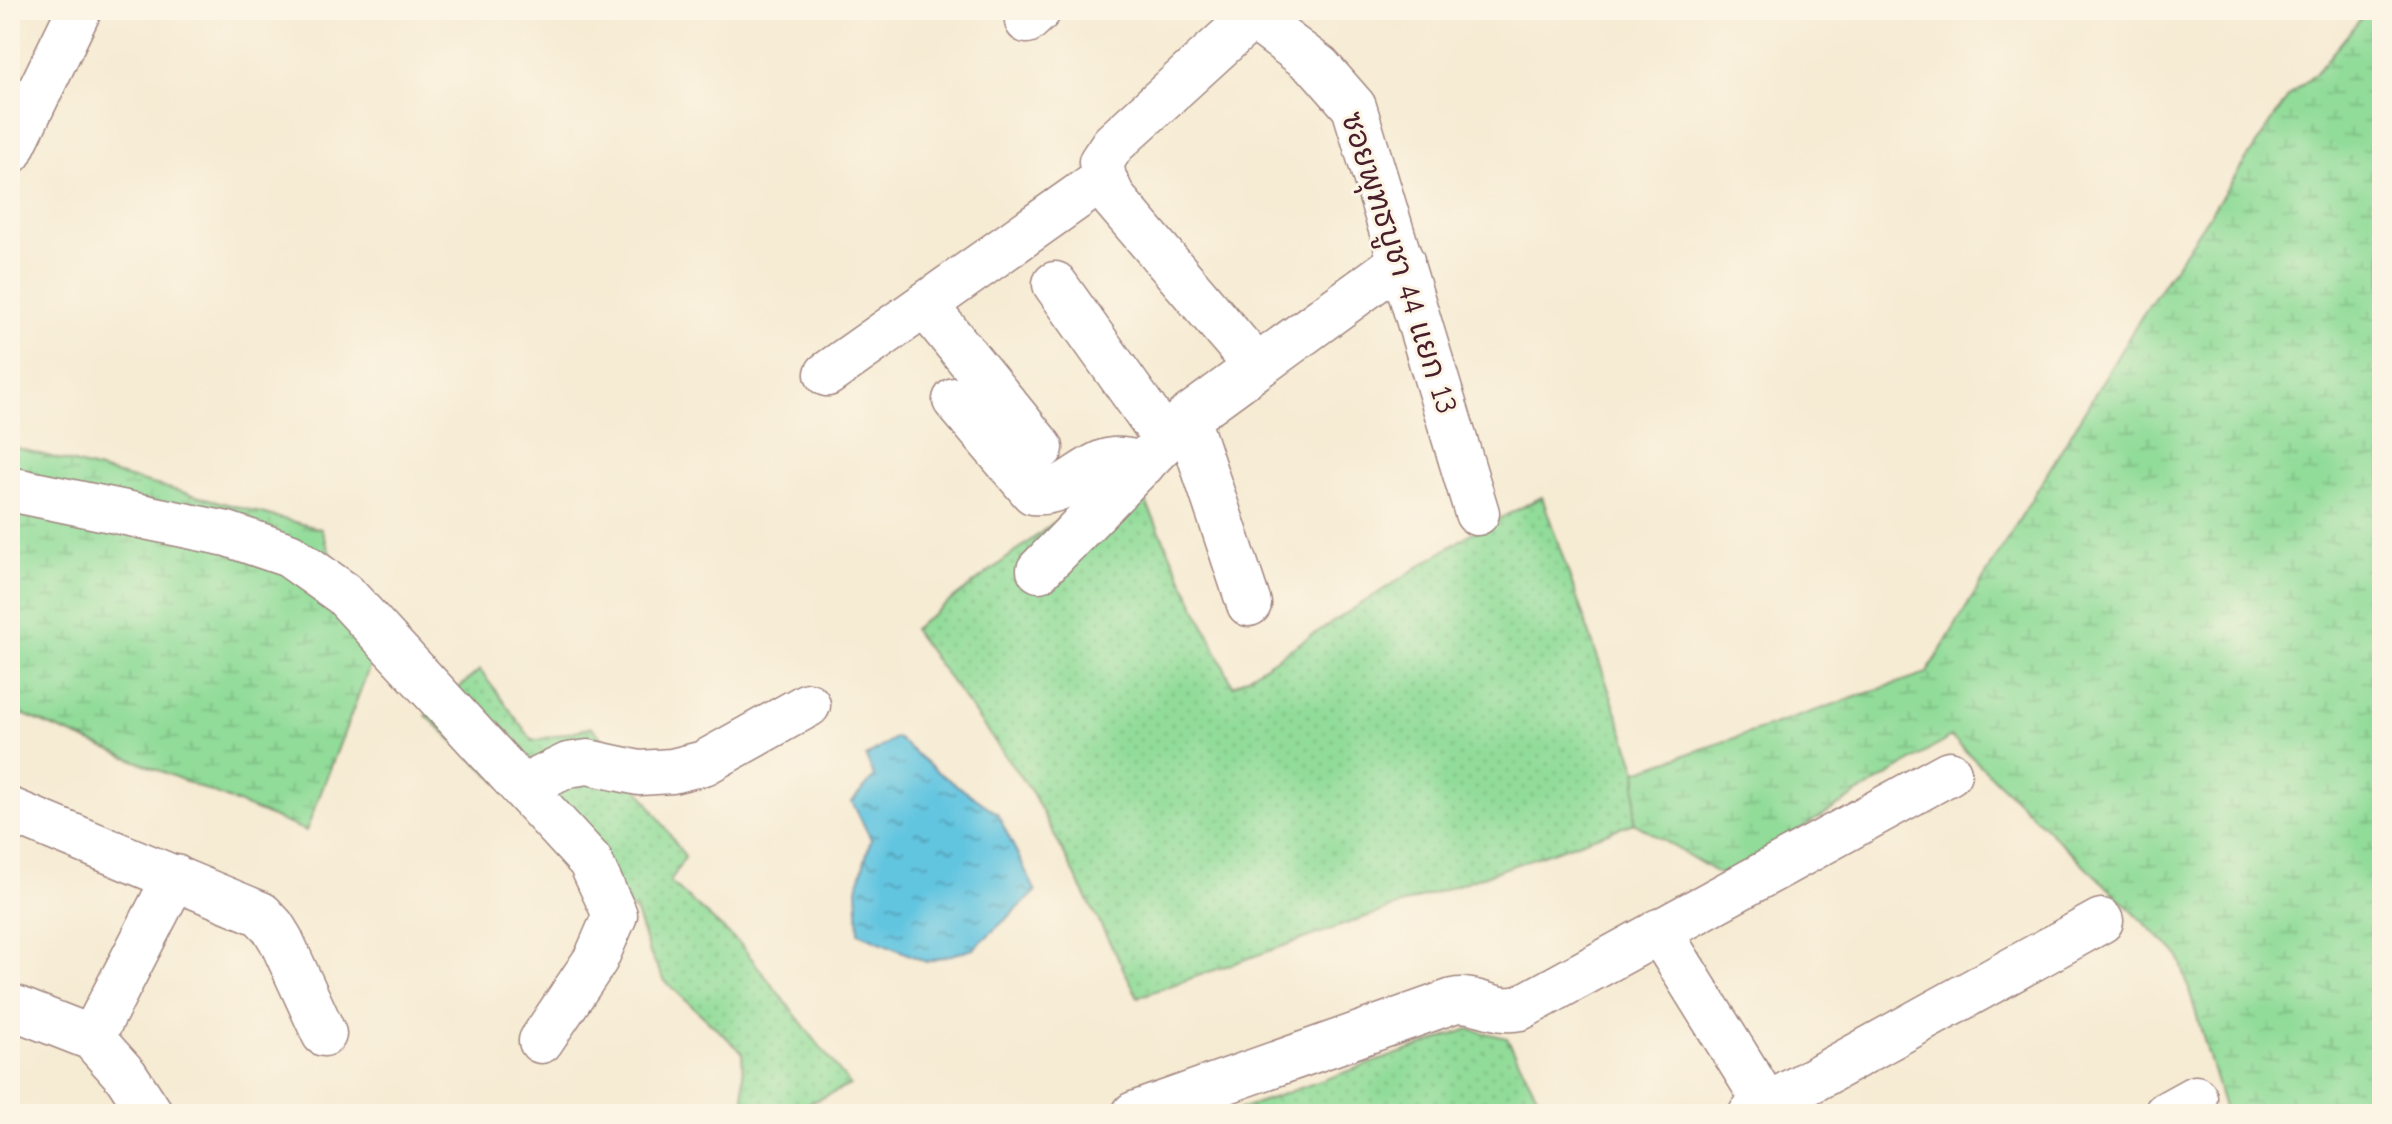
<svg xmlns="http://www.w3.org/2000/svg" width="2392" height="1124" font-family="'Comic Neue','Playpen Sans Thai',sans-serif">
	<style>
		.grass { fill: url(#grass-dots); stroke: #6e7e62; stroke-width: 2 }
		.wetland { fill: url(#wetland-marsh); stroke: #6e7e62; stroke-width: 2 }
		.water { fill: url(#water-ripples); stroke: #567286; stroke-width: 2 }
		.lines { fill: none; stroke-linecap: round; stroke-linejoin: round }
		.minor-casing { stroke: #a0857f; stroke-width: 47 }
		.minor { stroke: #fff; stroke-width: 44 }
		.labels { text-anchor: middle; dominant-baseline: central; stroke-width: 6; stroke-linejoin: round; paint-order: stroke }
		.street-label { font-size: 30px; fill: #4a1f2b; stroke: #fcf5e5 }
	</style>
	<defs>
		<pattern id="grass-dots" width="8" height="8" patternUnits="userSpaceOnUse" patternTransform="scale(2)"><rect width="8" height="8" fill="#91dc99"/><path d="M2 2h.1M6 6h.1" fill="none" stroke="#7fbc84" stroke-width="1.8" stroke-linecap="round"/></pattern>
		<pattern id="wetland-marsh" width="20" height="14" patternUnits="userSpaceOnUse" patternTransform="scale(2)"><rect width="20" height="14" fill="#91dc99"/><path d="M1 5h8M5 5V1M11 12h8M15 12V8" fill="none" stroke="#7fbc84"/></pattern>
		<pattern id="water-ripples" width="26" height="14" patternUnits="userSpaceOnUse" patternTransform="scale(2)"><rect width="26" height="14" fill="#62c5e0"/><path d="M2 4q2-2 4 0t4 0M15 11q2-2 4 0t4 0" fill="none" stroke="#539fb6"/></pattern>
	</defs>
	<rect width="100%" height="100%" fill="#fcf5e5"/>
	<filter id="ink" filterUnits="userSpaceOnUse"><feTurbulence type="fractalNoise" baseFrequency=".0125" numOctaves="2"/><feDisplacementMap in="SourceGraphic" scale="16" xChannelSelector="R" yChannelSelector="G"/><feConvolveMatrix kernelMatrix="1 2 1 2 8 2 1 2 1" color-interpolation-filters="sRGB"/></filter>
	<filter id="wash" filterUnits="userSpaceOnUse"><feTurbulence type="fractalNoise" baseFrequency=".006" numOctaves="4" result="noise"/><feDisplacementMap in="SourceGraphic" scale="32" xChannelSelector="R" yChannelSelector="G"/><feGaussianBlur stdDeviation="1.8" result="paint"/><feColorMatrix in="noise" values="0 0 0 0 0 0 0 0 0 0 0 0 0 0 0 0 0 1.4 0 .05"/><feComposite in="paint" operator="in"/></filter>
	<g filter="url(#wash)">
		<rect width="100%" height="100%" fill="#f6ebd3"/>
		<path class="grass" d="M1116 476 1145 500 1233 686 1473 532 1542 497 1637 771 1634 823 1138 997 1033 794 913 629Z
			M480 670 533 741 592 727 615 754 685 857 670 882 741 945 850 1085 786 1114H745L742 1052 665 981 649 952 636 912 426 715Z
			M1469 1029 1507 1038 1547 1114H1226Z"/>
		<path class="wetland" d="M2368 10H2382V1114H2226L2179 956 1951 737 1723 876 1634 823 1637 771 1927 673 2138 322 2288 97 2315 74Z
			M10 446 321 529 371 663 306 831 10 709Z"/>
		<path class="water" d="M896 737 939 773 997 813 1036 892 973 949 926 962 859 933 857 888 871 839 852 802 874 777 866 757Z"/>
	</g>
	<g filter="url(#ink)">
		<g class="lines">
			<defs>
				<path id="minor" d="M1243 10 1319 67 1354 107 1477 513
					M1252 17 1113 144 1101 162 1104 178 1114 199 1257 367
					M1027 21 1039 10
					M10 152 79 10
					M1055 284 1166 440
					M925 305 1041 448
					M827 374 1104 178
					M955 400 1033 492C1064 495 1078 472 1104 462 1117 457 1130 461 1143 464
					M1187 418 1249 604
					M10 489 227 534 289 555 344 594 590 861 615 915 596 959 541 1041
					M1039 570 1187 418 1402 261
					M523 787 568 765 588 762 639 773 672 771 704 763 808 705
					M10 810 261 914 273 927 281 940 324 1034
					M1659 931 1767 1105
					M10 1006 92 1038 126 1076 151 1114
					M92 1038 175 877
					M1134 1114 1453 1001C1477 996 1493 1014 1520 1008L1949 773
					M1751 1114 2101 921
					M2166 1114 2195 1098"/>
			</defs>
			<use href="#minor" class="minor-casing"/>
			<use href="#minor" class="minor"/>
		</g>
	</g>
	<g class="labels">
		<g class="street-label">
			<text transform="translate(1399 263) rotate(72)">ซอยพุทธบูชา 44 แยก 13</text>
		</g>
	</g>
	<rect width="2392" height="1124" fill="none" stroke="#fcf5e5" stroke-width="40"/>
</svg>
